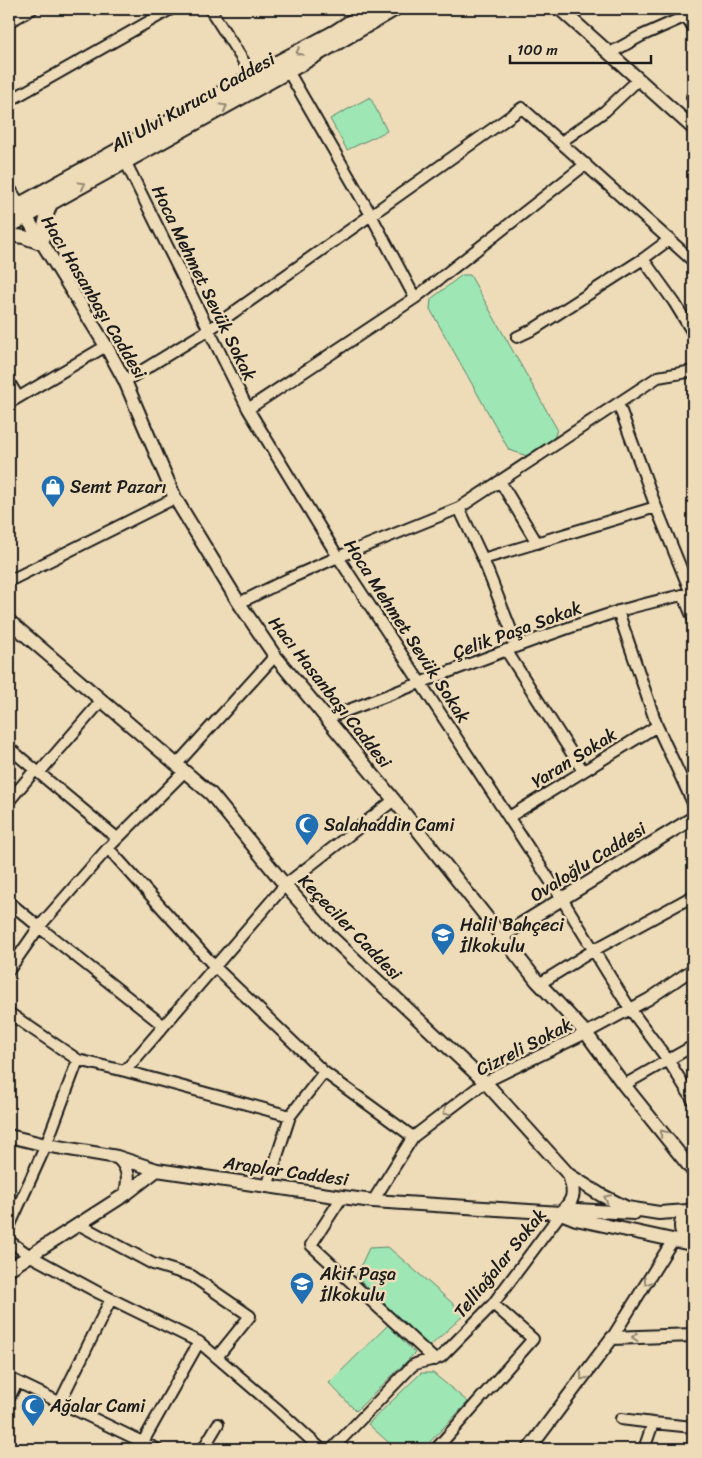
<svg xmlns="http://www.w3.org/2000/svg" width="702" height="1458" font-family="Sriracha,sans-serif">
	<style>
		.green { fill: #9ee7b5; stroke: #5d8268 }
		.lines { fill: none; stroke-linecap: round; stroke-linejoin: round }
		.minor-casing { stroke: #1c1c1c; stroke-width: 14 }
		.tertiary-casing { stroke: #1c1c1c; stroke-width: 16 }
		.secondary-casing { stroke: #1c1c1c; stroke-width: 18 }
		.minor { stroke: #eedcb9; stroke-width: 10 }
		.tertiary { stroke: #eedcb9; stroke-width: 12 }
		.secondary { stroke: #eedcb9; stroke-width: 14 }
		.oneway { stroke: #908672 }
		.labels { text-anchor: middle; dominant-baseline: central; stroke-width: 5; stroke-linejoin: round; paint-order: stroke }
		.street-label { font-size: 18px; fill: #1c1c1c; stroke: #eedcb9 }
		.poi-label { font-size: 18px; fill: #1c1c1c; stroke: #eedcb9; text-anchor: start }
	</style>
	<rect width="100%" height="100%" fill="#eedcb9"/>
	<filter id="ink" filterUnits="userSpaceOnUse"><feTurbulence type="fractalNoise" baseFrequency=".02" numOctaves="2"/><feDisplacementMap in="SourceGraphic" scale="10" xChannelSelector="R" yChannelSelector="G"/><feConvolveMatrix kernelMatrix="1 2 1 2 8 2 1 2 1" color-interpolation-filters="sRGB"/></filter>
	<g filter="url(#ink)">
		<path class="green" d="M370 97 387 131 347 150 330 119Z
			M462 275H470L557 429 553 442 527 456 509 450 430 309 431 299Z
			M388 1247 465 1314 429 1347 356 1276 369 1248Z
			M388 1325 415 1353 356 1411 329 1383Z
			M421 1373H433L468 1402 423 1449H396L368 1424Z"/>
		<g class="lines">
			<defs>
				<path id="minor" d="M210 9 253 76
					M686 16 693 27
					M9 22 32 9
					M610 53 641 36 693 13
					M288 71 371 215 415 298
					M692 97 693 96
					M9 101 171 9
					M561 142 605 111 638 80
					M125 161 248 409 338 557 562 899 630 1009 668 1060 693 1100
					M643 259 674 302 693 333
					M517 337 534 329 643 259 670 239
					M125 381 210 329 522 108 693 261
					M9 382 18 397
					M9 403 106 346
					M618 403 656 507 691 593
					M248 409 415 298 586 164
					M500 481 537 543
					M459 508 483 559 517 645
					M483 559 656 507
					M9 581 175 498
					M683 595 693 618
					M239 603 288 579 338 557 459 508 658 377 693 371
					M618 611 657 726 693 803
					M506 650 583 771
					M327 718C423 683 518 643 616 612 641 604 668 599 693 592
					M9 748 117 838
					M177 764 275 656
					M39 773 102 700
					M9 801 35 770
					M509 817 657 726
					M108 848 215 967 324 1072 413 1137
					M9 902 39 927 164 1026
					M9 970 39 927 108 848 185 771
					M539 984 594 950 693 896
					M9 1013 78 1060 125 1071 290 1116
					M125 1071 285 885 394 800
					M624 1085 693 1046
					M267 1187 290 1116 324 1072
					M342 1197 311 1245 435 1360
					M373 1201 413 1137 485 1082 586 1033 649 999 693 969
					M78 1224 153 1264 192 1276 250 1316 217 1357
					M9 1227 46 1145 78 1060
					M9 1241 29 1255 99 1293 199 1342 276 1408 321 1449
					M612 1338 673 1240
					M9 1378 157 1449
					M9 1398 17 1382
					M59 1404 111 1299
					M621 1419 653 1423
					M139 1449 199 1342
					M203 1449 218 1424
					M332 1449 412 1366C421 1360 432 1362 441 1357L493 1304 561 1213
					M436 1449 533 1339 493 1304
					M644 1449 653 1423 693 1427"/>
				<path id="tertiary" d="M560 9 693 128
					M9 189 106 346 125 381 175 498 239 603 275 656 394 800 537 981 586 1033 624 1085 693 1171
					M9 235 24 237 43 244C42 228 46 216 52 201
					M9 621 211 794 285 885 330 936 485 1082 569 1175 601 1195 627 1208 659 1213 688 1211
					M502 936 693 818
					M9 1136 46 1145 117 1157 157 1170 342 1197 373 1201 561 1213 576 1210 634 1213
					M117 1157C130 1168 129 1179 126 1194
					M693 1208C677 1216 677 1236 693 1245
					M561 1213 576 1219 691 1244
					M561 1213C575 1199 575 1193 569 1175
					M9 1269 126 1194 157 1170
					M529 1449 612 1338 693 1335"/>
				<path id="secondary" d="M9 211 253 76 334 33 371 9
					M9 226 288 71 394 9"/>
			</defs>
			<use href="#minor" class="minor-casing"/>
			<use href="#tertiary" class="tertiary-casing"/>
			<use href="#secondary" class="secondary-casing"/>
			<use href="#minor" class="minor"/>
			<use href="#tertiary" class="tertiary"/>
			<use href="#secondary" class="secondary"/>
		</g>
		<defs><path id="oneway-chevron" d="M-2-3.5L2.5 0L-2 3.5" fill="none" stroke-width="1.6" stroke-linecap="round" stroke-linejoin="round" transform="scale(1.25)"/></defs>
		<g class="oneway">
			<use href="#oneway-chevron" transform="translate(299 52) rotate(152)"/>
			<use href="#oneway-chevron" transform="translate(224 107) rotate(-29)"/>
			<use href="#oneway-chevron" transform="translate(82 185) rotate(-29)"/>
			<use href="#oneway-chevron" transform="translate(446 1112) rotate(143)"/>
			<use href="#oneway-chevron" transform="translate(663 1133) rotate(-129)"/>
			<use href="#oneway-chevron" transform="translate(607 1198) rotate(-154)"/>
			<use href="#oneway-chevron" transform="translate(647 1282) rotate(122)"/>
			<use href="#oneway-chevron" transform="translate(635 1337) rotate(178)"/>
			<use href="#oneway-chevron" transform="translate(583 1377) rotate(127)"/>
		</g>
	</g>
	<defs>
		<symbol id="shop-pin" viewBox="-11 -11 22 30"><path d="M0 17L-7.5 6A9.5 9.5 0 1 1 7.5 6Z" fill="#1f6fb2" stroke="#eedcb9"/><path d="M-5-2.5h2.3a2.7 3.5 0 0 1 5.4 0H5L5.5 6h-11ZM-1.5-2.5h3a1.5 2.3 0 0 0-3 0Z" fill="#fff"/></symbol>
		<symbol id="mosque-pin" viewBox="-11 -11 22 30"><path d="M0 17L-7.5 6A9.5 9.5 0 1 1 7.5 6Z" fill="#1f6fb2" stroke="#eedcb9"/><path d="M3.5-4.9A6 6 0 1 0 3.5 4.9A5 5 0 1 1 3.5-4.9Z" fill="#fff"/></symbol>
		<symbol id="school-pin" viewBox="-11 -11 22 30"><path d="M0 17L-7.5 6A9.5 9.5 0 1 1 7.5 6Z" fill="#1f6fb2" stroke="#eedcb9"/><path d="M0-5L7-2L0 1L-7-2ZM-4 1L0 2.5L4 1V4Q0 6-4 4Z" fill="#fff"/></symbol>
	</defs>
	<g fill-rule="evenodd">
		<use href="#shop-pin" x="39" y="473" width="28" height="38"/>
		<use href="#mosque-pin" x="293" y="811" width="28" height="38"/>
		<use href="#school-pin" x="429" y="921" width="28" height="38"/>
		<use href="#school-pin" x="288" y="1270" width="28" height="38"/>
		<use href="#mosque-pin" x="19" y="1392" width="28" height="38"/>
	</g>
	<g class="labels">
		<g class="street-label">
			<text transform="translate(193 102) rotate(-29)">Ali Ulvi Kurucu Caddesi</text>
			<text transform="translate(204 283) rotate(64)">Hoca Mehmet Sevük Sokak</text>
			<text transform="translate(94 297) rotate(59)">Hacı Hasanbaşı Caddesi</text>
			<text transform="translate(517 630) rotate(-20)">Çelik Paşa Sokak</text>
			<text transform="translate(407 631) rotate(57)">Hoca Mehmet Sevük Sokak</text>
			<text transform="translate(330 692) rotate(52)">Hacı Hasanbaşı Caddesi</text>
			<text transform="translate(574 758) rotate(-32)">Yaran Sokak</text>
			<text transform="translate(588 862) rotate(-32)">Ovaloğlu Caddesi</text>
			<text transform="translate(350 927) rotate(46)">Keçeciler Caddesi</text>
			<text transform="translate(524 1047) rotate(-27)">Cizreli Sokak</text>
			<text transform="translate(286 1171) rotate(8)">Araplar Caddesi</text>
			<text transform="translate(500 1263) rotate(-51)">Telliağalar Sokak</text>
		</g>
		<g class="poi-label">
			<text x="70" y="487">Semt Pazarı</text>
			<text x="324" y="825">Salahaddin Cami</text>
			<text x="460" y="925">Halil Bahçeci<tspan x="460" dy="21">İlkokulu</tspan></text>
			<text x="320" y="1274">Akif Paşa<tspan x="320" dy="21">İlkokulu</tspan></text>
			<text x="50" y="1406">Ağalar Cami</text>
		</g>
	</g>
	<rect width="702" height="1458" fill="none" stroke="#eedcb9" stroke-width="30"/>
	<rect x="15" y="15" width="672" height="1428" fill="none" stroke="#1c1c1c" stroke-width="2" filter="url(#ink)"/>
	<path d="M510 55v8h141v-8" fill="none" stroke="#1c1c1c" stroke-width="2.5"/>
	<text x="517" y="55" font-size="15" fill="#1c1c1c" stroke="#eedcb9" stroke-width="4" paint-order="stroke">100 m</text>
</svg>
